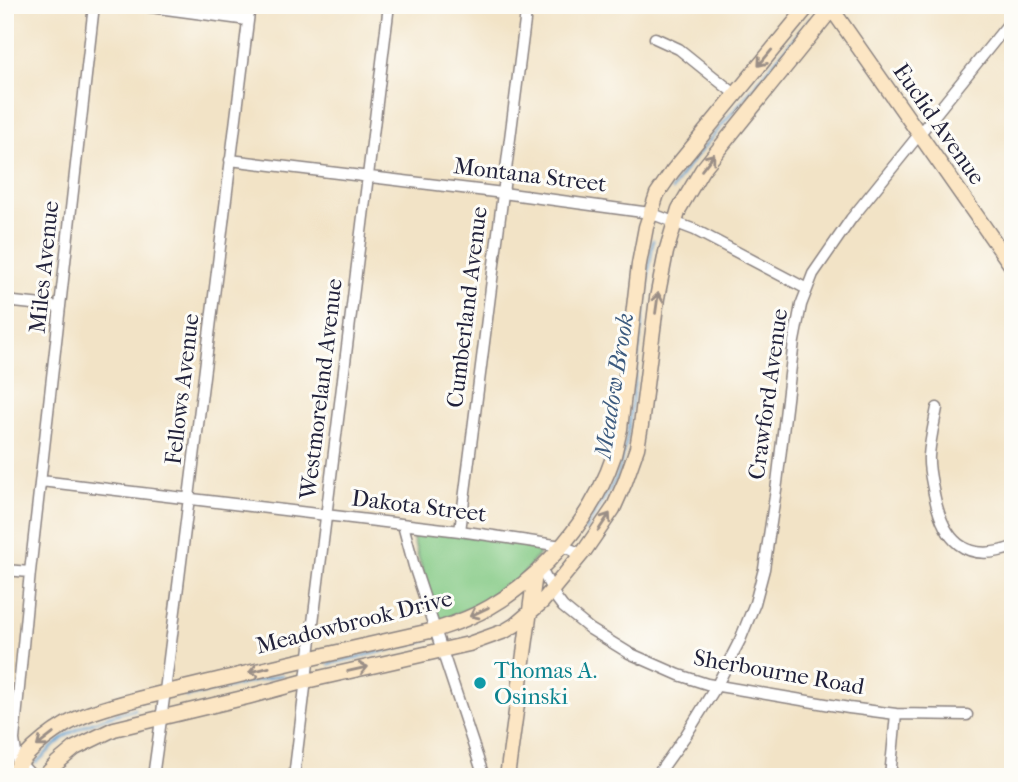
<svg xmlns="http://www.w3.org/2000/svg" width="1018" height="782" font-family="'IM FELL French Canon',serif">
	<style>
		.green { fill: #83c984; stroke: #527660; stroke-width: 2 }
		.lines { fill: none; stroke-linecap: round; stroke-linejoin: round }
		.stream { stroke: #5ea0d2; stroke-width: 2.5 }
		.street-casing { stroke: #8a8280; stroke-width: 13 }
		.secondary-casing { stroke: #8a8280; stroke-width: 17 }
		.street { stroke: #fff; stroke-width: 10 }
		.secondary { stroke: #fce6c4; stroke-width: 14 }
		.oneway { stroke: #9a8e86 }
		.culture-dot { fill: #0f9aa8; stroke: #fdfcf7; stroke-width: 2.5 }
		.labels { text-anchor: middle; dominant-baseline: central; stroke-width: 6; stroke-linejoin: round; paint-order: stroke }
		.street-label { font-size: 23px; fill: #22223b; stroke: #fdfcf7 }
		.culture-label { font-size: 23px; fill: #0d838f; stroke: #fdfcf7; text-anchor: start }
		.water-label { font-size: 24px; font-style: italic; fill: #3d5b7f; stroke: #fdfcf7 }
	</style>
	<rect width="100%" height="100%" fill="#fdfcf7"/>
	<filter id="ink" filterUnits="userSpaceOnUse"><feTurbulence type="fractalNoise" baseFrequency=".0143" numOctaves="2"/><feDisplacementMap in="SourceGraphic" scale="14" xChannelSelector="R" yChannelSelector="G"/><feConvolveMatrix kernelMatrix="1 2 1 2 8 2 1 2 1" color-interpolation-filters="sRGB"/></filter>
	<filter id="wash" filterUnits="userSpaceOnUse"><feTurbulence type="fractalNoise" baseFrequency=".00686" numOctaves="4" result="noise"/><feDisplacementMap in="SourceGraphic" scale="28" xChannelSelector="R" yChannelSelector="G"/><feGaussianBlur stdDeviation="1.57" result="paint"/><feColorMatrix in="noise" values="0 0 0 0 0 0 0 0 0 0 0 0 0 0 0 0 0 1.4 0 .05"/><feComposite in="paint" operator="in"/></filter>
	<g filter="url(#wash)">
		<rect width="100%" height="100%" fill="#f2e3c6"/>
		<path class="green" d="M188 5H242V6L239 11 234 13Z
			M420 531 476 537 534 547 538 550 539 555 519 579 496 597 440 621 436 617 413 539 416 533Z"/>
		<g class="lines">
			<path class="stream" d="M672 190 684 171 810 19
				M585 530 617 477 627 438 653 240
				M329 664 426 641
				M186 697 282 675
				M36 763C48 752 61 737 76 730 94 720 115 714 135 709"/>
		</g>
	</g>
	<g filter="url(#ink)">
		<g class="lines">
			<defs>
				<path id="street" d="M136 5 248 20
					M655 38 679 49 735 94
					M230 160 503 193 650 213 695 230 807 289
					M5 301 60 307
					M937 408C934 424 930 440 929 456 928 469 932 482 934 494 943 539 964 565 1013 547
					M41 481 460 531 562 546 582 554
					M403 525 414 566 484 777
					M460 531 527 5
					M541 569 557 599 563 607 590 629 629 653 679 675 707 684 849 708 896 714 967 715
					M5 570 30 572
					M33 777 17 760 14 740 30 572 94 5
					M153 777 165 691 250 5
					M294 777 389 5
					M656 777 686 735 717 685 740 640 755 603 764 569 777 483 794 341 801 305 813 274 851 219 1013 18
					M890 777 896 714"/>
				<path id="secondary" d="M829 5 1013 268
					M11 777C26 749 59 725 88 714 125 700 164 693 201 684 279 666 357 647 435 630 454 624 473 617 490 607 545 575 594 516 614 455 616 447 618 437 620 429L639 264 646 227 657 194 672 172 809 5
					M44 777 57 763 75 748 114 729 247 697 306 681 469 644 505 631 515 625 542 602 585 550 613 509 625 482 637 448 641 425 657 298 666 252 679 209 702 170 835 5
					M507 777 535 574"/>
			</defs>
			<use href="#street" class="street-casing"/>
			<use href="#secondary" class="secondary-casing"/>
			<use href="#street" class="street"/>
			<use href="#secondary" class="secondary"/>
		</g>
		<defs><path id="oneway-shaft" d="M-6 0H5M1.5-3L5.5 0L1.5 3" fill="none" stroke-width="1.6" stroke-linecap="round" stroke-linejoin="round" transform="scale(1.75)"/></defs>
		<g class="oneway">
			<use href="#oneway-shaft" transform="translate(765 58) rotate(130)"/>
			<use href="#oneway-shaft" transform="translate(708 162) rotate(-52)"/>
			<use href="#oneway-shaft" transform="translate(657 303) rotate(-82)"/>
			<use href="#oneway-shaft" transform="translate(604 522) rotate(-56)"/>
			<use href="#oneway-shaft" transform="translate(479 612) rotate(154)"/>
			<use href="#oneway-shaft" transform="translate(358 669) rotate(-13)"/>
			<use href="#oneway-shaft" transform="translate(259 670) rotate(166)"/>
			<use href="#oneway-shaft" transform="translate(45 740) rotate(142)"/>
		</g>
	</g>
	<circle class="culture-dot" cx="480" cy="683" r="7"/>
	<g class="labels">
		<g class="street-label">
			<text transform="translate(939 124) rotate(55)">Euclid Avenue</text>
			<text transform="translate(530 175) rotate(7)">Montana Street</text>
			<text transform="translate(44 267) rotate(-84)">Miles Avenue</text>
			<text transform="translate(467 307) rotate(-83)">Cumberland Avenue</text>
			<text transform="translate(182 389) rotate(-83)">Fellows Avenue</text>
			<text transform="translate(321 389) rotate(-83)">Westmoreland Avenue</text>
			<text transform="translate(768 394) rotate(-82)">Crawford Avenue</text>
			<text transform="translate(419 506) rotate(7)">Dakota Street</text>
			<text transform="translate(354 622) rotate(-14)">Meadowbrook Drive</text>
			<text transform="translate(779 672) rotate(10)">Sherbourne Road</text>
		</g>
		<g class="culture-label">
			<text x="494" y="670">Thomas A.<tspan x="494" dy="26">Osinski</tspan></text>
		</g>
		<g class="water-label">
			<text transform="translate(614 386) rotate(-81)">Meadow Brook</text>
		</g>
	</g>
	<rect width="1018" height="782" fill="none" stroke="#fdfcf7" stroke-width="28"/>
</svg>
